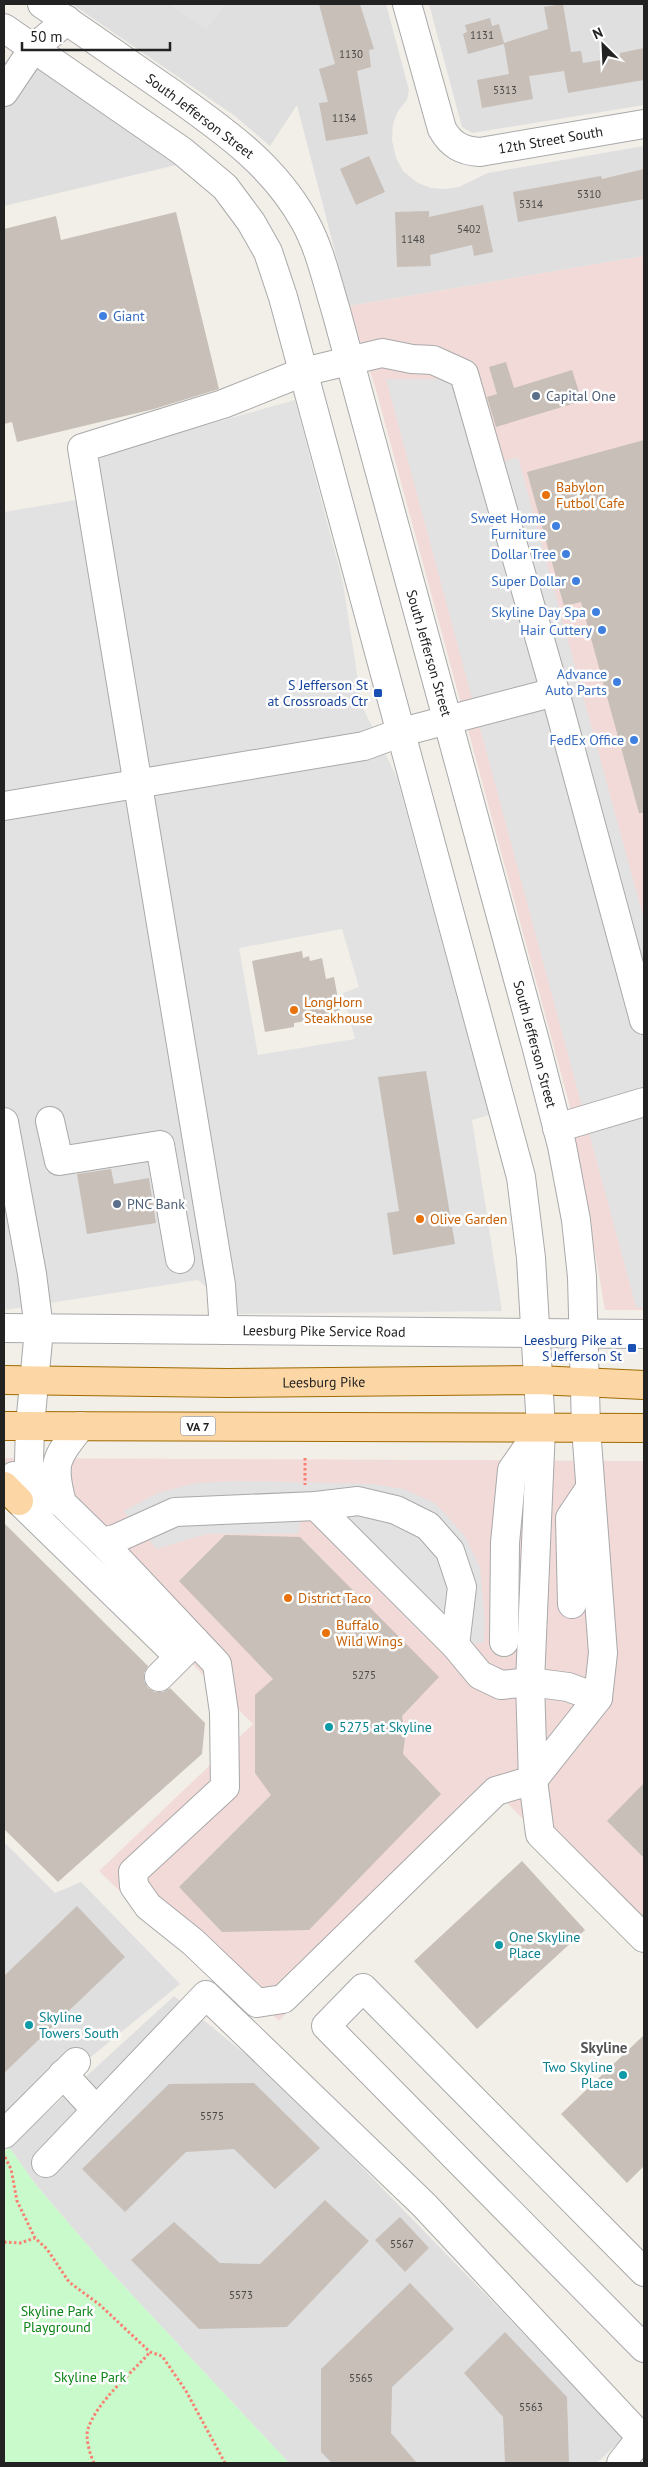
<svg xmlns="http://www.w3.org/2000/svg" width="648" height="2467" font-family="'PT Sans',sans-serif">
	<style>
		.residential { fill: #e0dfdf }
		.commercial { fill: #f2dad9 }
		.park { fill: #c8facc }
		.parking { fill: #e2e2e2; fill-rule: evenodd }
		.building { fill: #c7bfb8 }
		.lines { fill: none; stroke-linecap: round; stroke-linejoin: round }
		.minor-casing { stroke: #a9a9a9; stroke-width: 30 }
		.major-casing { stroke: #a06b00; stroke-width: 30 }
		.path { stroke: #fa8072; stroke-width: 3; stroke-dasharray: 2.5 2.5; stroke-linecap: butt }
		.minor { stroke: #fff; stroke-width: 28 }
		.major { stroke: #fcd6a4; stroke-width: 28 }
		.shop-dot { fill: #3f7fe0; stroke: #fff; stroke-width: 2 }
		.service-dot { fill: #5c6f8a; stroke: #fff; stroke-width: 2 }
		.food-dot { fill: #e8710a; stroke: #fff; stroke-width: 2 }
		.transit-dot { fill: #1a4fb4; stroke: #fff; stroke-width: 2 }
		.culture-dot { fill: #0f9aa8; stroke: #fff; stroke-width: 2 }
		.labels { text-anchor: middle; dominant-baseline: central; stroke-width: 5; stroke-linejoin: round; paint-order: stroke }
		.number-label { font-size: 11px; fill: #4b4948 }
		.shield { fill: #fff; stroke: #646464; stroke-width: 1 }
		.shield-label { font-size: 12px; font-weight: bold; fill: #222 }
		.street-label { font-size: 14px; fill: #222; stroke: #fff }
		.shop-label { font-size: 14px; fill: #366cbe; stroke: #fff; text-anchor: end }
		.service-label { font-size: 14px; fill: #4e5e75; stroke: #fff; text-anchor: start }
		.food-label { font-size: 14px; fill: #c56008; stroke: #fff; text-anchor: start }
		.transit-label { font-size: 14px; fill: #164399; stroke: #fff; text-anchor: end }
		.culture-label { font-size: 14px; fill: #0d838f; stroke: #fff; text-anchor: start }
		.park-label { font-size: 14px; fill: #0c8416; stroke: #fff }
		.neighbourhood-label { font-size: 15px; font-weight: bold; fill: #555; stroke: #fff }
	</style>
	<rect width="100%" height="100%" fill="#f2efe9"/>
	<path class="residential" d="M72 4H386L409 90 407 100 398 111 393 124 392 140 396 158 403 171 418 183 431 188 445 189 459 187 488 173 644 146V256L349 306 297 105 270 146 235 116Z
		M429 4H644V105L472 133 462 127Z
		M4 62 34 67 176 165 4 206Z
		M4 1842 55 1893 81 1882 180 1984 4 2128Z
		M174 1996 277 2080 624 2437 597 2463H289L108 2269 36 2185 9 2147Z"/>
	<path class="commercial" d="M644 256V1310H605L569 1103 376 390 349 306Z
		M4 1458 644 1461V1940L492 1788 279 2021 211 1953 197 1966 99 1871 253 1724 4 1478Z"/>
	<path class="park" d="M9 2147 36 2185 108 2269 289 2463H4V2153Z"/>
	<path class="parking" d="M169 4H225L206 30Z
		M386 379H452L477 470 518 457 644 920V1308L636 1307Z
		M295 400 343 583 362 706 397 778 489 1115 472 1120 502 1311 238 1314 198 1280 4 1310V512L76 500 93 457ZM342 929 359 987 343 993 355 1039 258 1055 239 948Z
		M238 1481 372 1484 403 1489 435 1503 465 1536 480 1568 485 1623 484 1642 470 1645 441 1635H423L327 1538 324 1518 302 1517 298 1534H207L156 1549 147 1537 142 1539 124 1511 158 1493 196 1483Z"/>
	<path class="building" d="M319 4H360L374 49 369 50 371 67 357 71 368 134 326 141 319 103 328 102 319 69 335 64Z
		M563 4 571 52 581 51 583 63 620 57V53L644 48V80L568 93 564 71 529 76 533 99 482 108 477 80 509 74 504 44 468 54 463 34 467 32 465 25 490 18 492 26 499 24 504 43 548 29 544 7Z
		M369 156 385 192 356 205 340 169Z
		M644 169V199L518 222 513 192 601 176 602 179Z
		M483 205 493 252 474 256 472 245 430 255 431 266 397 267 395 212 429 211V217Z
		M176 212 219 389 154 409 17 442 12 422 4 424V229L56 216 61 240Z
		M506 362 514 388 572 370 582 401 496 427 487 397 497 394 489 367Z
		M644 440V813H639L581 602 564 606 527 472Z
		M302 951 303 958 309 956 310 961 322 958 326 979 334 977 341 1015 294 1023V1027L265 1032 252 961Z
		M426 1071 455 1244 393 1255 387 1213 399 1211 378 1077Z
		M111 1169 114 1184 149 1178 156 1223 87 1234 77 1174Z
		M4 1523 148 1666 144 1673V1681L148 1688 155 1692H163L170 1688 205 1723 202 1754 58 1882 4 1829Z
		M225 1535 300 1537 439 1677 402 1716 405 1738 403 1754 441 1794 309 1930 222 1932 179 1887 271 1795 255 1773V1695L273 1679 179 1581Z
		M644 1783V1858L607 1821Z
		M522 1861 585 1930 477 2029 414 1961Z
		M77 1906 125 1957 4 2073V1976Z
		M644 2035V2166L627 2183 561 2114Z
		M254 2083 320 2148 275 2189 234 2149 186 2152 125 2212 82 2169 169 2084Z
		M325 2200 369 2241 287 2327 199 2329 131 2260 174 2222 220 2263 260 2264Z
		M400 2217 429 2248 405 2272 375 2240Z
		M410 2283 454 2329 392 2387 391 2433 417 2463H332L321 2452V2369Z
		M505 2332 567 2397 569 2463H505L503 2417 464 2373Z"/>
	<g class="lines">
		<defs>
			<g id="minor">
				<path id="s1" d="M407 4 442 129C451 145 462 151 480 152L644 124"/>
				<path d="M4 28 182 151 225 187 251 222 268 252 283 297 521 1177 531 1258 541 1428 530 1682 533 1780 540 1834 644 1938"/>
				<path d="M4 92 33 49 67 20"/>
				<path d="M4 806 364 746 402 732 555 692"/>
				<path d="M50 1121 59 1161 160 1145 180 1259"/>
				<path d="M4 1122 32 1274 39 1329 30 1426 29 1462 33 1478 41 1492 62 1503 102 1542 217 1664 224 1712 225 1787 133 1872 134 1886 148 1906 193 1942 257 2003 283 1999 496 1791 533 1780 598 1698 603 1653 586 1428 582 1277 576 1220 562 1146 536 1045 336 311C327 282 320 249 305 222 273 163 220 128 167 90 125 61 84 32 42 4"/>
				<path d="M557 1128 644 1102"/>
				<path id="s2" d="M4 1328 644 1334"/>
				<path d="M224 1330 221 1285 82 448 223 404 303 372 382 353 412 359 433 360 464 374 555 692 644 1020"/>
				<path d="M14 1476 19 1501 168 1646"/>
				<path d="M62 1503C51 1462 56 1458 81 1426"/>
				<path d="M316 1506 455 1645 480 1675 501 1685 530 1682 568 1687 598 1698"/>
				<path d="M102 1542 115 1539 175 1512 316 1506 358 1501 396 1510 428 1526 450 1551 462 1587 455 1645"/>
				<path d="M572 1604 570 1518 590 1488"/>
				<path d="M504 1642 505 1543 512 1470 541 1428"/>
				<path d="M159 1677 195 1641"/>
				<path d="M63 2074 96 2110"/>
				<path d="M4 2134 76 2062"/>
				<path d="M46 2163 206 1995 424 2205 641 2437"/>
				<path d="M644 2272 363 1988 326 2026 644 2348"/>
				<path d="M621 2463 644 2434"/>
			</g>
			<g id="major">
				<path id="s3" d="M4 1380 227 1383 537 1380 644 1385"/>
				<path d="M4 1426 644 1428"/>
				<path d="M4 1486 19 1501"/>
			</g>
		</defs>
		<use href="#minor" class="minor-casing"/>
		<use href="#major" class="major-casing"/>
		<path class="path" d="M305 1458V1485
			M5 2157 11 2169 17 2201 35 2238 47 2249 69 2282 100 2305 150 2352 162 2356 186 2391 225 2463
			M4 2242 20 2243 35 2238
			M94 2463C90 2455 85 2437 88 2429 97 2401 131 2374 150 2352"/>
		<use href="#minor" class="minor"/>
		<use href="#major" class="major"/>
	</g>
	<g class="shop-dot">
		<circle cx="103" cy="316" r="5"/>
		<circle cx="556" cy="526" r="5"/>
		<circle cx="566" cy="554" r="5"/>
		<circle cx="576" cy="581" r="5"/>
		<circle cx="596" cy="612" r="5"/>
		<circle cx="602" cy="630" r="5"/>
		<circle cx="617" cy="682" r="5"/>
		<circle cx="634" cy="740" r="5"/>
	</g>
	<g class="service-dot">
		<circle cx="536" cy="396" r="5"/>
		<circle cx="117" cy="1204" r="5"/>
	</g>
	<g class="food-dot">
		<circle cx="546" cy="495" r="5"/>
		<circle cx="294" cy="1010" r="5"/>
		<circle cx="420" cy="1219" r="5"/>
		<circle cx="288" cy="1598" r="5"/>
		<circle cx="326" cy="1633" r="5"/>
	</g>
	<g class="transit-dot">
		<rect x="373" y="688" width="10" height="10" rx="2.5"/>
		<rect x="627" y="1343" width="10" height="10" rx="2.5"/>
	</g>
	<g class="culture-dot">
		<circle cx="329" cy="1727" r="5"/>
		<circle cx="499" cy="1945" r="5"/>
		<circle cx="29" cy="2025" r="5"/>
		<circle cx="623" cy="2075" r="5"/>
	</g>
	<g class="labels">
		<g class="number-label">
			<text x="482" y="35">1131</text>
			<text x="351" y="54">1130</text>
			<text x="505" y="90">5313</text>
			<text x="344" y="118">1134</text>
			<text x="589" y="194">5310</text>
			<text x="531" y="204">5314</text>
			<text x="469" y="229">5402</text>
			<text x="413" y="239">1148</text>
			<text x="364" y="1675">5275</text>
			<text x="212" y="2116">5575</text>
			<text x="402" y="2244">5567</text>
			<text x="241" y="2295">5573</text>
			<text x="361" y="2378">5565</text>
			<text x="531" y="2407">5563</text>
		</g>
		<rect class="shield" x="180.5" y="1416.5" width="35" height="19" rx="4"/>
		<g class="shield-label">
			<text x="198" y="1426">VA 7</text>
		</g>
		<g class="street-label">
			<text transform="translate(200 116) rotate(37)">South Jefferson Street</text>
			<text stroke="none"><textPath href="#s1" startOffset="248">12th Street South</textPath></text>
			<text transform="translate(429 653) rotate(74)">South Jefferson Street</text>
			<text transform="translate(535 1044) rotate(75)">South Jefferson Street</text>
			<text stroke="none"><textPath href="#s2" startOffset="320">Leesburg Pike Service Road</textPath></text>
			<text stroke="none"><textPath href="#s3" startOffset="320">Leesburg Pike</textPath></text>
		</g>
		<g class="shop-label">
			<text x="113" y="316" text-anchor="start">Giant</text>
			<text x="546" y="518">Sweet Home<tspan x="546" dy="16">Furniture</tspan></text>
			<text x="556" y="554">Dollar Tree</text>
			<text x="566" y="581">Super Dollar</text>
			<text x="586" y="612">Skyline Day Spa</text>
			<text x="592" y="630">Hair Cuttery</text>
			<text x="607" y="674">Advance<tspan x="607" dy="16">Auto Parts</tspan></text>
			<text x="624" y="740">FedEx Office</text>
		</g>
		<g class="service-label">
			<text x="546" y="396">Capital One</text>
			<text x="127" y="1204">PNC Bank</text>
		</g>
		<g class="food-label">
			<text x="556" y="487">Babylon<tspan x="556" dy="16">Futbol Cafe</tspan></text>
			<text x="304" y="1002">LongHorn<tspan x="304" dy="16">Steakhouse</tspan></text>
			<text x="430" y="1219">Olive Garden</text>
			<text x="298" y="1598">District Taco</text>
			<text x="336" y="1625">Buffalo<tspan x="336" dy="16">Wild Wings</tspan></text>
		</g>
		<g class="transit-label">
			<text x="368" y="685">S Jefferson St<tspan x="368" dy="16">at Crossroads Ctr</tspan></text>
			<text x="622" y="1340">Leesburg Pike at<tspan x="622" dy="16">S Jefferson St</tspan></text>
		</g>
		<g class="culture-label">
			<text x="339" y="1727">5275 at Skyline</text>
			<text x="509" y="1937">One Skyline<tspan x="509" dy="16">Place</tspan></text>
			<text x="39" y="2017">Skyline<tspan x="39" dy="16">Towers South</tspan></text>
			<text x="613" y="2067" text-anchor="end">Two Skyline<tspan x="613" dy="16">Place</tspan></text>
		</g>
		<g class="park-label">
			<text x="57" y="2311">Skyline Park<tspan x="57" dy="16">Playground</tspan></text>
			<text x="90" y="2377">Skyline Park</text>
		</g>
		<g class="neighbourhood-label">
			<text x="604" y="2047">Skyline</text>
		</g>
	</g>
	<rect width="648" height="2467" fill="none" stroke="#222222" stroke-width="10"/>
	<g transform="translate(603 45) rotate(336)" stroke="#ffffff" stroke-width="4" paint-order="stroke">
	<path d="M0-4L9 19L0 12L-9 19Z" fill="#222222"/>
	<text y="-8" font-size="14" font-weight="bold" text-anchor="middle" fill="#222222">N</text>
	</g>
	<path d="M22 42v8h148v-8" fill="none" stroke="#222222" stroke-width="2.5"/>
	<text x="30" y="42" font-size="15" fill="#222222" stroke="#ffffff" stroke-width="4" paint-order="stroke">50 m</text>
</svg>
